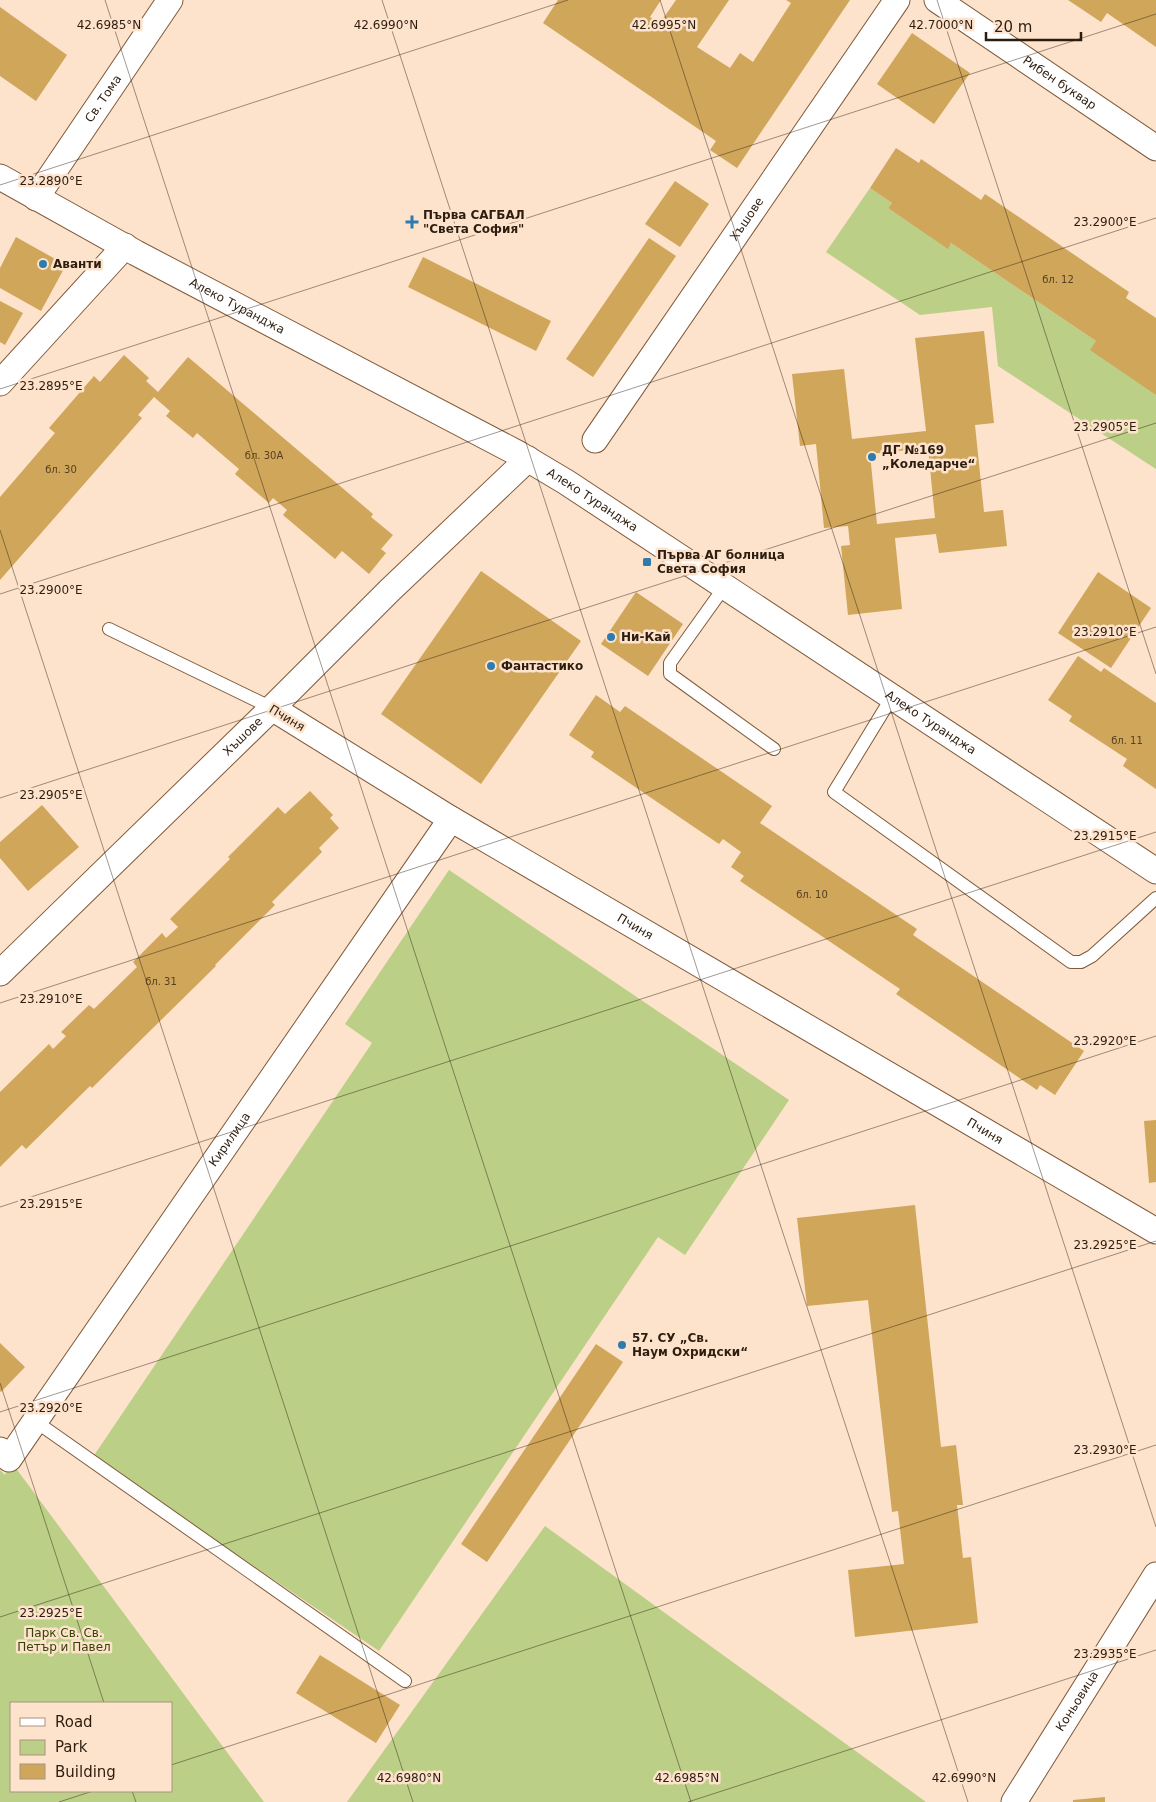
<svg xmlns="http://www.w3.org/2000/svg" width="1156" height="1802" font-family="'DejaVu Sans',sans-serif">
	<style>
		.green { fill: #bbcf87; fill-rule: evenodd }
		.building { fill: #cfa65a; fill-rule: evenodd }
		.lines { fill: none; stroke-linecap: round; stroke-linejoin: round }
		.service-casing { stroke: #805a39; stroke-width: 14 }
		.minor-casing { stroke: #805a39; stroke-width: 27 }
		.service { stroke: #fff; stroke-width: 12 }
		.minor { stroke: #fff; stroke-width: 25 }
		.ticks { fill: none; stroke: #2d1d0f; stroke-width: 1; stroke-opacity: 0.45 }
		.poi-dot { fill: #2e7bad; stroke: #fde2cc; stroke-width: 2 }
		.labels { text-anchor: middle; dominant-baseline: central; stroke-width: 5; stroke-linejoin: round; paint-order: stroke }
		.number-label { font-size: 10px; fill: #563f22 }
		.street-label { font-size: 12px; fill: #2d1d0f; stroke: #fde2cc }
		.poi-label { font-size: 12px; font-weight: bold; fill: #2d1d0f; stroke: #fde2cc; text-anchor: start }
		.park-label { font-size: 12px; fill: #374306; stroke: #fde2cc }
		.ticks-label { font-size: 12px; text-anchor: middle; fill: #2d1d0f; stroke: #fde2cc; stroke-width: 5; stroke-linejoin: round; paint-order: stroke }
	</style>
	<rect width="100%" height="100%" fill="#fde2cc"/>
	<path class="green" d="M870 188 892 203 888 208 948 248 951 243 1096 341 1156 395V469L998 366 992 307 920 315 826 252Z
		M449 870 789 1100 685 1255 658 1237 379 1651 93 1457 372 1043 345 1024Z
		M9 1459 264 1802H0V1470L5 1475ZM11 1703H171V1791H11Z
		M545 1526 926 1802H347Z"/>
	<path class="building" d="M558 0H661L650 17 660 23 676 0H729L697 47 730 68 740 53 753 62 791 3 786 0H850L737 168 710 150 716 141 543 23Z
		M1068 0H1156V47L1107 13 1101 22Z
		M0 7 67 55 36 101 0 76Z
		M912 33 970 73 934 124 877 84Z
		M896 148 919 163 921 159 981 200 985 194 1129 292 1126 298 1156 318V395L1090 350 1096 341 951 243 948 249 888 208 892 203 870 188Z
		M675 181 709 204 680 247 645 224Z
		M16 237 66 265 41 311 0 288V268Z
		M649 238 676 256 593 377 566 359Z
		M423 257 551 321 536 351 408 287Z
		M0 301 23 313 5 345 0 342Z
		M984 331 994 423 975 425 984 512 1003 510 1007 546 939 553 936 534 895 538 902 609 848 615 841 546 850 545 848 526 824 528 816 444 800 446 792 374 844 369 852 439 926 431 915 338ZM928 448 935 518 877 524 870 454Z
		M124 355 149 378 146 381 158 392 188 357 373 514 371 517 393 535 381 549 386 553 369 574 342 551 335 559 283 515 287 510 273 498 269 503 235 474 239 469 197 433 193 438 166 416 170 411 154 397 138 415 142 418 0 580V497L55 433 49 428 94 376 100 382Z
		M481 571 581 641 481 784 381 714Z
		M1098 572 1151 608 1111 668 1058 633Z
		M636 592 683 624 648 676 601 644Z
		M1078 656 1101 672 1104 668 1156 703V789L1123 766 1127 759 1069 721 1072 716 1048 700Z
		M596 695 620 712 625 706 772 806 760 823 917 929 913 935 1084 1051 1055 1095 1040 1085 1037 1090 896 994 900 989 740 881 744 876 731 867 741 852 723 839 719 844 591 757 594 752 569 735Z
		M310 791 333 815 330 818 339 828 319 848 322 852 272 902 275 905 215 965 216 966 92 1088 90 1086 26 1149 22 1145 0 1167V1092L49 1044 53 1049 66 1036 61 1032 89 1005 94 1009 137 967 133 962 162 933 166 938 178 927 170 919 230 859 228 857 278 807 285 814Z
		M42 805 79 847 28 891 0 858V842Z
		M1156 1120V1182L1149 1183 1144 1121Z
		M915 1205 941 1447 956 1445 963 1505H957L963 1558 971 1557 978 1623 855 1637 848 1570 904 1564 898 1511 892 1512 868 1300 807 1306 797 1218Z
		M0 1343 25 1367 1 1392 0 1391Z
		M596 1344 623 1362 487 1562 461 1544Z
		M320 1655 400 1705 376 1743 296 1693Z
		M1105 1797V1802H1073V1800Z"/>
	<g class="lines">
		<defs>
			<path id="service" d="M725 586 670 663V674L774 749
				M109 629 272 708
				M892 697 834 792 1071 962H1081L1092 956 1156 898
				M35 1421 405 1681"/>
			<g id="minor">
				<path id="s1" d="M937 0 1156 148"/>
				<path id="s2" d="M0 177 136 253 519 454 566 482 1156 871"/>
				<path id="s3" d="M36 198 170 0"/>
				<path d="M0 383 125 246"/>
				<path id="s4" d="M595 440 897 0"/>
				<path id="s5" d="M272 708 451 819 1156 1231"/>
				<path id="s6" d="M0 973 272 708 390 590 528 459"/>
				<path id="s7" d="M0 1450 9 1459 451 819"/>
				<path id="s8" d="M1014 1802 1156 1575"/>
			</g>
		</defs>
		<use href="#service" class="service-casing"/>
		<use href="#minor" class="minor-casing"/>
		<use href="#service" class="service"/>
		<use href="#minor" class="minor"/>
	</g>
	<path class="ticks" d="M105 0 691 1802M382 0 968 1802M660 0 1156 1527M937 0 1156 674M0 185 568 0M0 389 1156 14M0 530 413 1802M0 594 1156 218M0 798 1156 423M0 1003 1156 627M0 1207 1156 832M0 1383 104 1703M0 1412 1156 1036M0 1617 1156 1241M171 1765 1156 1445M132 1791 136 1802M59 1802 93 1791M688 1802 1156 1650"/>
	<g class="poi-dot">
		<path d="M409.5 214.5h5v5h5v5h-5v5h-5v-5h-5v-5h5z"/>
		<circle cx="43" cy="264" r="5"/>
		<circle cx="872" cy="457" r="5"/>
		<rect x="642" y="557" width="10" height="10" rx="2.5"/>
		<circle cx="611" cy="637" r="5"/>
		<circle cx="491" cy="666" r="5"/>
		<circle cx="622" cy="1345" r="5"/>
	</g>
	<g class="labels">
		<g class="number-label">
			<text x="1058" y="279">бл. 12</text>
			<text x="264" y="455">бл. 30А</text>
			<text x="61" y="469">бл. 30</text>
			<text x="1127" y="740">бл. 11</text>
			<text x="812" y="894">бл. 10</text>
			<text x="161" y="981">бл. 31</text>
		</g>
		<g class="street-label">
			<text stroke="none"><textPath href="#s1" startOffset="148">Рибен буквар</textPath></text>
			<text stroke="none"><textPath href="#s3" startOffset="120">Св. Тома</textPath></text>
			<text stroke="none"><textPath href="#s4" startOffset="268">Хъшове</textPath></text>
			<text stroke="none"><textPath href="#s2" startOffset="270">Алеко Туранджа</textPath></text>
			<text stroke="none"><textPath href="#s2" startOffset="675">Алеко Туранджа</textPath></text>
			<text transform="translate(287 718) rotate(31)">Пчиня</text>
			<text stroke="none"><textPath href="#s2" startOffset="1080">Алеко Туранджа</textPath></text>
			<text stroke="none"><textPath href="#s6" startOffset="339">Хъшове</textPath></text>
			<text stroke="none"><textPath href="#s5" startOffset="424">Пчиня</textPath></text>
			<text stroke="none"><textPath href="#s5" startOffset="829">Пчиня</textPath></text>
			<text stroke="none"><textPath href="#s7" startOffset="401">Кирилица</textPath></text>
			<text stroke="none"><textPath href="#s8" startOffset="119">Коньовица</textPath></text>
		</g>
		<g class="poi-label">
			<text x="423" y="215">Първа САГБАЛ<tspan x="423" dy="14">"Света София"</tspan></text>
			<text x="53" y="264">Аванти</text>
			<text x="882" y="450">ДГ №169<tspan x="882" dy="14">„Коледарче“</tspan></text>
			<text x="657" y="555">Първа АГ болница<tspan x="657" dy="14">Света София</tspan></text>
			<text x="621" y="637">Ни-Кай</text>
			<text x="501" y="666">Фантастико</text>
			<text x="632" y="1338">57. СУ „Св.<tspan x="632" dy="14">Наум Охридски“</tspan></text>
		</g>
		<g class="park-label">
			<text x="64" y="1633">Парк Св. Св.<tspan x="64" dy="14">Петър и Павел</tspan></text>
		</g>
	</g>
	<g class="ticks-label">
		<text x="109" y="29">42.6985°N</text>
		<text x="386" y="29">42.6990°N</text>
		<text x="664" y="29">42.6995°N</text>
		<text x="941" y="29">42.7000°N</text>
		<text x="51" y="185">23.2890°E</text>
		<text x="1105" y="226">23.2900°E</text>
		<text x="51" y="390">23.2895°E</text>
		<text x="1105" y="431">23.2905°E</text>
		<text x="51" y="594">23.2900°E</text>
		<text x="1105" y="636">23.2910°E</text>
		<text x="51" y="799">23.2905°E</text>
		<text x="1105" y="840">23.2915°E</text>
		<text x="51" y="1003">23.2910°E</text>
		<text x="1105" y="1045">23.2920°E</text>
		<text x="51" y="1208">23.2915°E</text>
		<text x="1105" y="1249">23.2925°E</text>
		<text x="51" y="1412">23.2920°E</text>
		<text x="1105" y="1454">23.2930°E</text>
		<text x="51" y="1617">23.2925°E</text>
		<text x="1105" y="1658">23.2935°E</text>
		<text x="409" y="1782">42.6980°N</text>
		<text x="687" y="1782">42.6985°N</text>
		<text x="964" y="1782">42.6990°N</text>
	</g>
	<rect x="10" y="1702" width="162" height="90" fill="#fde2cc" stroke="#aa9380"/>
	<rect x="20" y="1718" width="25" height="8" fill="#ffffff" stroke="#aa9380"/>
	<text x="55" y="1727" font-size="15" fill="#2d1d0f">Road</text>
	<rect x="20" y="1740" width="25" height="15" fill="#bbcf87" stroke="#aa9380"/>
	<text x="55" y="1752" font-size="15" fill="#2d1d0f">Park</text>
	<rect x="20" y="1764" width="25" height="15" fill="#cfa65a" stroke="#aa9380"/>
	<text x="55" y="1777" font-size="15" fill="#2d1d0f">Building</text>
	<path d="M986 32v8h95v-8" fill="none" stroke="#2d1d0f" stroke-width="2.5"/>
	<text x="994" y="32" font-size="15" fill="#2d1d0f" stroke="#fde2cc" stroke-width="4" paint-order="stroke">20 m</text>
</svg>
